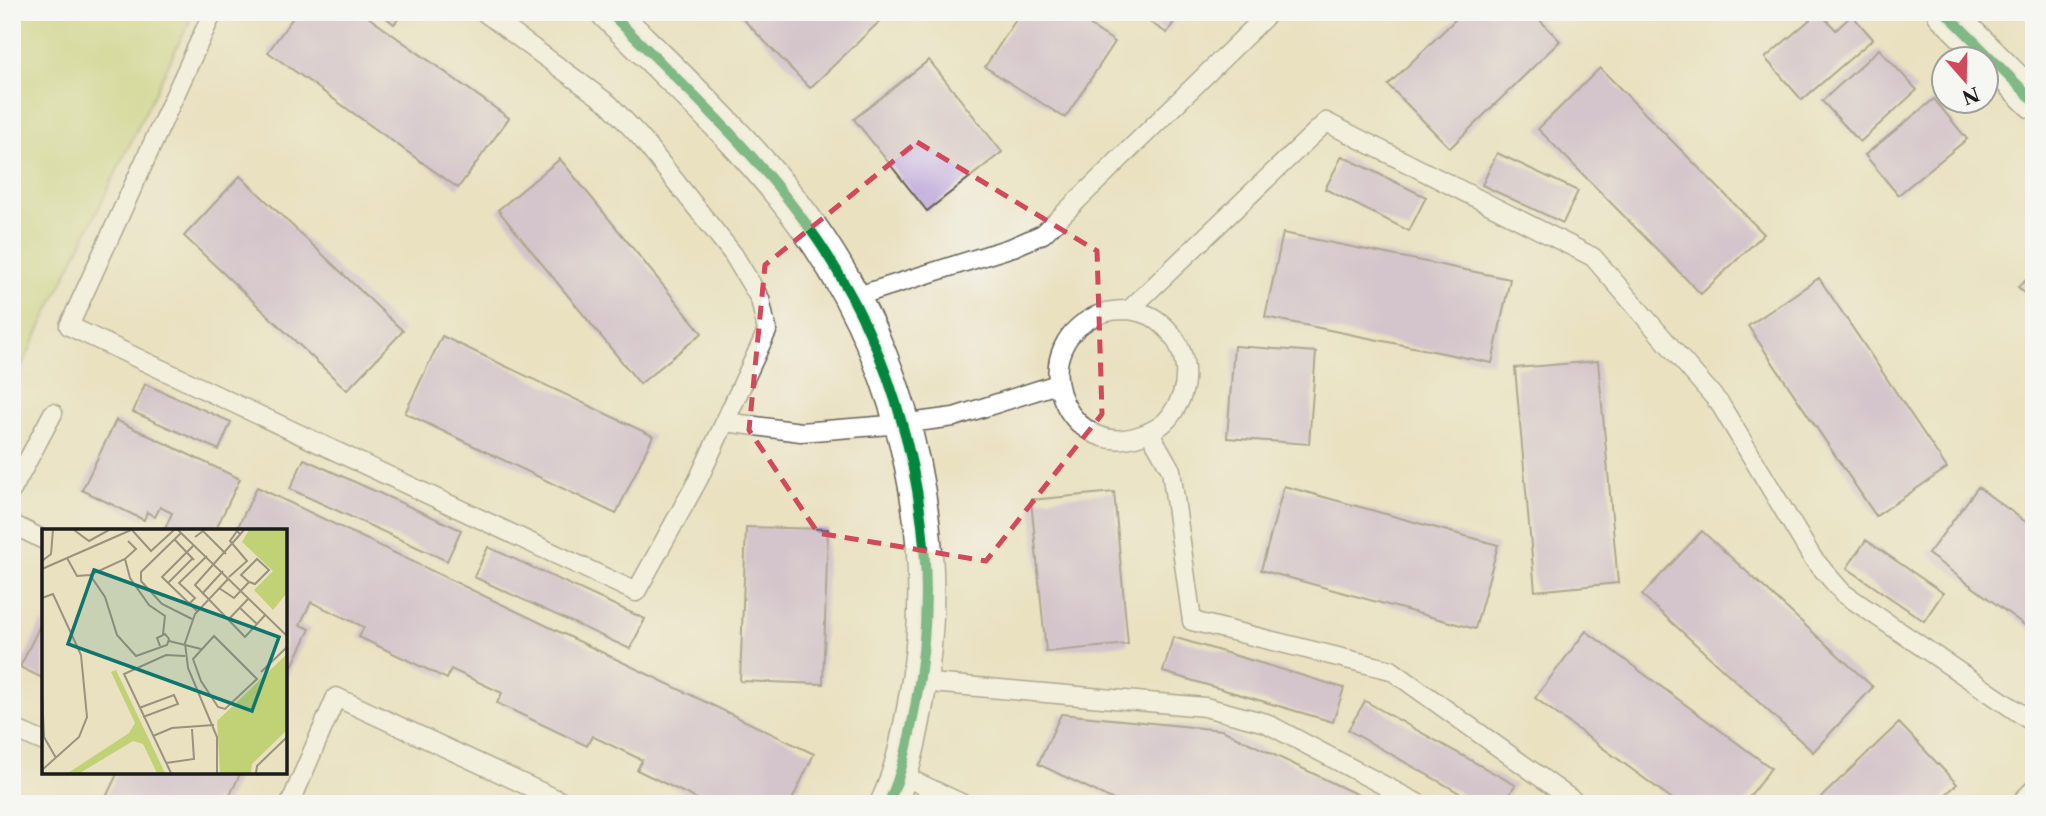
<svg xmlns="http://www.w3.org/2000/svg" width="2046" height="816" font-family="'Libre Caslon Text',serif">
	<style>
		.green { fill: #c0d275; stroke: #6e7748; stroke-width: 2 }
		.building { fill: #baa1d8 }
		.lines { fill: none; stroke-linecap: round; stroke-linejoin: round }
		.service-casing { stroke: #646156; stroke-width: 21 }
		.minor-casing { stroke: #646156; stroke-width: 38 }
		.service { stroke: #fff; stroke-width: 18 }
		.minor { stroke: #fff; stroke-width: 35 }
		.cycleway-casing { stroke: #f6f6f2; stroke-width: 15 }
		.cycleway { stroke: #00873e; stroke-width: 10 }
		.marked { fill: none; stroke: #d1495b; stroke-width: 5; stroke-dasharray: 14 9; stroke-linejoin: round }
		.inset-road { fill: none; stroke: #98927f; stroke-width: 2 }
		.view { fill: #0f766e; fill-opacity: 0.15; stroke: #0f766e; stroke-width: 3.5 }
		.inset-edge { fill: none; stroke: #1c1c1c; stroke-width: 3.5 }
	</style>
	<rect width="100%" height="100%" fill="#f6f6f2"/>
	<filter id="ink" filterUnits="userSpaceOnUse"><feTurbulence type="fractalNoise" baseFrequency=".0143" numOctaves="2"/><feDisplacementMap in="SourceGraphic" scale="14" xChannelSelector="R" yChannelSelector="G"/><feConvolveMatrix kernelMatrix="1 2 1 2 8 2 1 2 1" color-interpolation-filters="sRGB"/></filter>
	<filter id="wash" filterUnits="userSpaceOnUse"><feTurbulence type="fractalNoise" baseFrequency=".00686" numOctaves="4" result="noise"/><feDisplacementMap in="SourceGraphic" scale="28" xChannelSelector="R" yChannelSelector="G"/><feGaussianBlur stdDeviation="1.57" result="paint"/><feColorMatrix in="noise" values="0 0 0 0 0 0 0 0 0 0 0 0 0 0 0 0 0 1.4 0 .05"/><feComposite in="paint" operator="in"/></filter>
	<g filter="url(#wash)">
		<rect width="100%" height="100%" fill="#eae1c1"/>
		<path class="green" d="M12 12H194L12 386Z"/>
		<g id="blocks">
			<path class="building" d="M297 12H361L509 118 458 188 268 52Z
				M379 12H404L394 24Z
				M736 12H869L879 22 810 88Z
				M1021 12H1069L1115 42 1065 118 985 67Z
				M1134 12H1180L1167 33Z
				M1463 12H1532L1560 41 1450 148 1388 85Z
				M1819 12 1836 30 1852 15 1873 39 1802 100 1765 58Z
				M1879 49 1917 90 1860 142 1822 101Z
				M929 60 1002 152 927 211 854 119Z
				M1600 68 1764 234 1701 294 1538 129Z
				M1934 99 1967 139 1898 195 1865 155Z
				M1497 153 1578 191 1563 223 1482 185Z
				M1342 156 1426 197 1409 231 1325 189Z
				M560 159 702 333 640 384 498 210Z
				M240 176 403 331 347 390 184 236Z
				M1283 233 1510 279 1492 363 1265 317Z
				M2034 273V303L2018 287Z
				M1819 278 1947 468 1876 516 1748 326Z
				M442 336 653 436 616 514 405 413Z
				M1234 346 1316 352 1309 444 1227 438Z
				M1598 361 1618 583 1535 591 1515 368Z
				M145 384 231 422 219 450 133 412Z
				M116 420 240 479 215 531H164L172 513 160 507 155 517 147 512 144 520 82 490Z
				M304 459 461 530 447 561 290 489Z
				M1284 486 1498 545 1475 629 1261 570Z
				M257 487 814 754 790 804H707L637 770 642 760 592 736 587 746 497 703 502 693 451 669 447 679 359 637 364 627 311 602 300 625 310 629 285 681V531H236Z
				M1978 487 2034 528V632L1928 554Z
				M1114 492 1128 644 1046 652 1031 500Z
				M746 527 828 529 823 684 740 681Z
				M1702 531 1873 687 1813 752 1642 595Z
				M1866 540 1943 593 1924 621 1847 568Z
				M488 547 645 619 630 649 474 577Z
				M41 623 44 624V679L20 667Z
				M1586 631 1771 768 1744 804H1679L1535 698Z
				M1173 637 1344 688 1333 722 1163 672Z
				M1365 701 1515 785 1504 804H1479L1348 730Z
				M1061 714 1222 730 1377 804H1122L1038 764Z
				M1899 723 1957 784 1936 804H1814Z
				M118 772H241L226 804 215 799 213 804H125L107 795Z"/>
		</g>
	</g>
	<g filter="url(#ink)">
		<use href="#blocks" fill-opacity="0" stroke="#646156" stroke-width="2"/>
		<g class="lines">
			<defs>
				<path id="service" d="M213 12 69 326 636 592 698 480 767 331 760 299 733 254 641 138 609 104 484 12
					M851 298 1013 247 1043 234 1270 12
					M1129 310C1137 312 1147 313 1154 318 1188 341 1195 383 1171 415 1163 427 1149 433 1135 437 1063 457 1020 343 1103 313 1111 310 1120 310 1129 310L1326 122 1593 257 1720 404 1812 557 1843 593 2034 723
					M725 422 801 432 902 424 954 417 1057 384
					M1150 433 1171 470 1192 621 1391 670 1578 804
					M12 490 53 413
					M12 524 44 540
					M920 682 1205 707 1266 723 1419 804
					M12 728 44 742
					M899 774 963 804
					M290 804 336 697 567 804
					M2019 804 2034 789"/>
				<path id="minor" d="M609 12C683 85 761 156 819 242 909 377 946 548 915 707 909 740 902 774 888 804
					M1945 12 2034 101"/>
			</defs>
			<use href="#service" class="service-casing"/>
			<use href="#minor" class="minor-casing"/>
			<use href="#service" class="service"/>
			<use href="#minor" class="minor"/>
			<defs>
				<path id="cycleway" d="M609 12C683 85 761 156 819 242 909 377 946 548 915 707 909 740 902 774 888 804
					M1945 12 2034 101"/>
			</defs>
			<use href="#cycleway" class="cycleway-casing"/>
			<use href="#cycleway" class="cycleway"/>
		</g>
	</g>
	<path d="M0 0H2046V816H0ZM917 142 1097 251 1102 414 986 561 818 533 749 430 765 265Z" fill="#eae1c1" fill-opacity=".55" fill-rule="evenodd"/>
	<path class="marked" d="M917 142 1097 251 1102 414 986 561 818 533 749 430 765 265Z"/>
	<g transform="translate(42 529)">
		<rect width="245" height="245" fill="#eae1c1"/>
		<path d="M207 1H245V64L231 81 212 61 231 42 200 13ZM245 125V201L210 235 209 244H178L175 192ZM74 141 123 244H115L101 215 91 212 38 244H26L87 204 93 194 69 143Z" fill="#c0d275"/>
		<path class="inset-road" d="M32 1 47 12 67 1M90 1 109 22 132 1M136 1 245 107M202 1 153 56 203 108 224 85M139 4 99 43V52L120 75 150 90M153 8 161 2 184 25M133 11 152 31M152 16 120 48 155 82M25 29 35 47 48 46 83 30 94 20 86 12M83 30 88 49 107 76 123 87 121 105M0 32 9 25 11 1M0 40 89 1M48 46 63 68 75 106 94 127 125 116 127 110 123 105 115 109 118 117M187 48 205 32 188 12 195 2 199 6M126 54 150 30M177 59 192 69 207 53 213 55 227 41 215 30 199 46 207 53M160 65 181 42M0 69 11 65 39 126 45 188 37 208 0 241M147 75 153 69 137 54 165 27M198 79 215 95M186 91 207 69M172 107 215 150 183 180 176 178 159 152 151 130ZM127 112 159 120M219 143 245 118M0 163 2 208 14 229M97 179 132 166 136 175 101 188M111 207 130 199 172 196M124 234 152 230 150 200M129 244 82 145 124 126 143 127M175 244V208L146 139 143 114 153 85 187 49M214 244 215 237 245 208"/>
		<path class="view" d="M52 41 237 108 210 182 26 115Z"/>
		<rect width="245" height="245" class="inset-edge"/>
	</g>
	<rect width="2046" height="816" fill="none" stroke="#f6f6f2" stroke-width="42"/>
	<g transform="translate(1965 80) rotate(160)"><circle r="33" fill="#f6f6f2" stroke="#9f9f9c" stroke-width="2"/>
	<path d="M0-5L12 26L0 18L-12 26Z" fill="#d1495b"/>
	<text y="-10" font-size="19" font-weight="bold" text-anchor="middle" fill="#1c1c1c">N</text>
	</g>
</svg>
